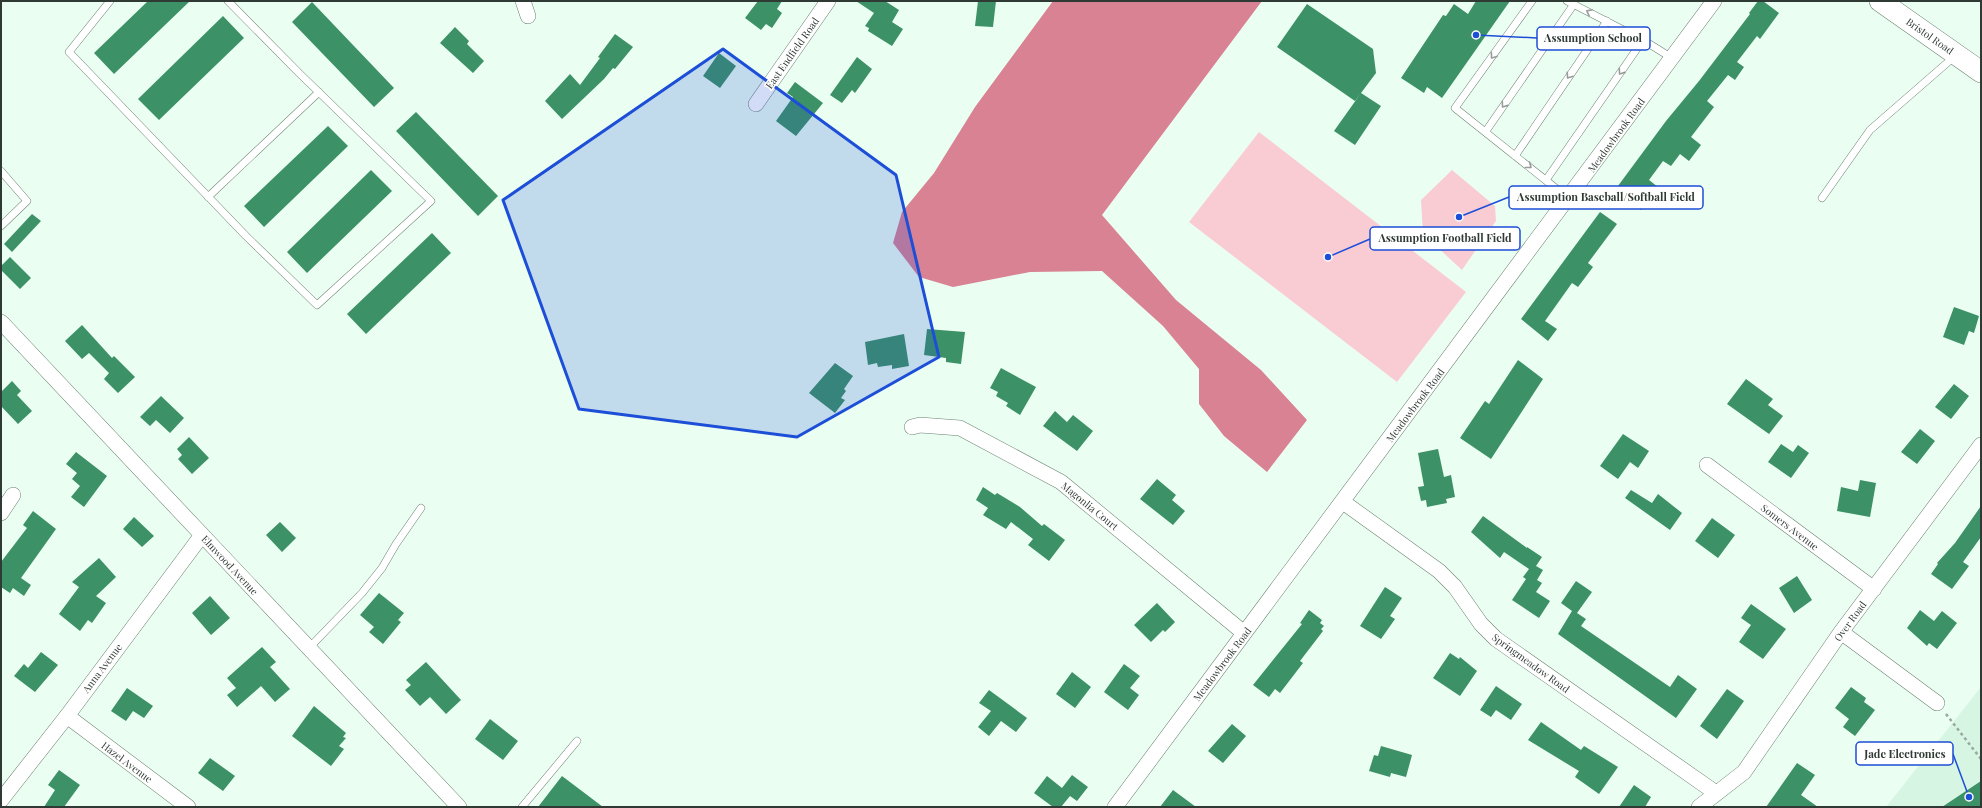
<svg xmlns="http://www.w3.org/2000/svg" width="1982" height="808" font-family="'Playfair Display',serif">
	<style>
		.built { fill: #d6f5e2 }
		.green { fill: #f9ccd4 }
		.water { fill: #d88294 }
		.building { fill: #3c9166 }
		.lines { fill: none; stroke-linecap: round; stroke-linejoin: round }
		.lane-casing { stroke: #6c8174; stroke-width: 8 }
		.street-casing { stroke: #6c8174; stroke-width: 16 }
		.secondary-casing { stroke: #6c8174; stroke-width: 22 }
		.path { stroke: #99a99f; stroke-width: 2.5; stroke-dasharray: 3 3; stroke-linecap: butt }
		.lane { stroke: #fff; stroke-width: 7 }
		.street { stroke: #fff; stroke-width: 15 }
		.secondary { stroke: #fff; stroke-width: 21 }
		.oneway { stroke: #989c9a }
		.marked { fill: #1d4ed8; fill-opacity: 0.2; stroke: #1d4ed8; stroke-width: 3; stroke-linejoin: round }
		.labels { text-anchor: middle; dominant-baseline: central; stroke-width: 3; stroke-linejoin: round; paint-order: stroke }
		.street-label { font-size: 10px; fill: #303a34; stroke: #fff }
		.leader { fill: none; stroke: #1d4ed8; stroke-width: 1.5 }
		.callout-dot { fill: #1d4ed8; stroke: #fff; stroke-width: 1.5 }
		.callout { fill: #fff; stroke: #1d4ed8; stroke-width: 1.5 }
		.callout-label { font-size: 11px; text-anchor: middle; font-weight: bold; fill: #303a34 }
	</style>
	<rect width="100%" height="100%" fill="#ebfef2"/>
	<path class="built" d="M1981 687V807H1886Z"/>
	<path class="green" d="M1259 132 1466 292 1397 382 1189 222Z
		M1452 170 1495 206 1496 221 1462 270 1423 234 1421 200Z"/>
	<path class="water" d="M1053 1H1262L1102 215 1176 300 1261 370 1307 420 1267 472 1224 436 1199 404V369L1163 326 1102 271 1030 272 953 287 919 277 893 243 902 212 934 173 975 107Z"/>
	<path class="building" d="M148 1H190L114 74 94 53Z
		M758 1H782L777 9 782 13 772 28 766 24 761 30 745 18Z
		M856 1H885L899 10 892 22 903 29 892 46 868 31 869 28 865 26 874 13Z
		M978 1H996L993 27 975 26Z
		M1476 1H1510L1442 98 1427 87 1424 93 1401 78 1443 15 1446 16 1454 4 1468 14Z
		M1758 1H1763L1779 13 1760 39 1757 36 1737 62 1744 67 1735 80 1728 75 1707 101 1714 107 1691 137 1701 145 1689 161 1680 154 1671 166 1663 161 1649 180 1658 187 1641 210 1615 190 1666 121 1699 81 1750 14 1749 13Z
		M312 2 394 88 374 107 292 22Z
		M1307 4 1373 49 1376 73 1355 101 1277 47Z
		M223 16 244 38 159 120 138 99Z
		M455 27 469 41 467 44 484 61 473 73 440 43Z
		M615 34 633 47 615 69 613 68 604 79 562 119 545 101 570 74 580 85 600 58 598 57Z
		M719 53 736 66 720 88 703 76Z
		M857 57 872 69 855 93 852 90 842 103 830 95Z
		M795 82 823 103 796 136 776 121 793 97 787 93Z
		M1361 93 1381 106 1355 145 1334 131Z
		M416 112 498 196 478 216 396 131Z
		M328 126 348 146 264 227 244 206Z
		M371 170 392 191 307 273 287 252Z
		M1600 212 1617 224 1588 263 1593 267 1578 287 1572 283 1545 321 1557 329 1548 341 1521 319Z
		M32 214 41 221 12 252 4 244Z
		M432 233 451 253 366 334 347 314Z
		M10 257 31 278 20 289 1 270V266Z
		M1954 307 1979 316 1974 333 1969 331 1964 345 1943 337Z
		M82 325 112 358 114 356 135 377 118 393 104 379 109 373 89 353 82 359 65 341Z
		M927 329 965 332 961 364 946 362V358L924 355Z
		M904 334 909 366 892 369V365L878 367 877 363 868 365 865 342Z
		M1518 360 1543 379 1491 459 1460 438 1485 401 1489 404Z
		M835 363 853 376 844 389 846 391 841 398 845 400 835 413 809 393Z
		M1001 368 1036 387 1020 415 1006 406 1008 403 996 396 998 392 990 388Z
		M1746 379 1773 399 1768 405 1783 416 1769 434 1727 404Z
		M12 381 21 391 17 395 32 411 18 424 1 406V392Z
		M1954 384 1969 396 1951 419 1935 407Z
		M161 396 184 418 170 433 156 420 150 426 140 417Z
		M1055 411 1067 422 1073 415 1093 431 1077 451 1043 426Z
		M1920 429 1935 441 1917 464 1901 452Z
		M1623 434 1649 451 1638 468 1630 462 1618 479 1600 466Z
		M189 437 209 458 192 474 178 459 182 455 177 449Z
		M1781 444 1793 452 1798 445 1809 453 1791 478 1768 462Z
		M1438 449 1444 477 1451 475 1455 497 1446 499 1447 503 1427 507 1426 500 1421 501 1418 487 1424 486 1418 453Z
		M76 452 107 476 84 507 71 497 80 486 72 479 77 473 66 464Z
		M1157 479 1176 495 1172 500 1185 511 1173 525 1140 499Z
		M1860 480 1876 483 1870 517 1837 511 1841 487 1858 491Z
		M983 487 995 495 997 493 1020 507 1042 526 1044 524 1065 540 1049 561 1028 545 1033 539 1011 522 1006 529 983 515 988 508 976 500Z
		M1631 490 1652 503 1658 494 1682 513 1670 530 1625 498Z
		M1981 506V537L1963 562 1969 566 1952 589 1931 574 1938 564 1937 563 1955 543Z
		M33 511 56 529 21 578 31 585 24 596 13 588 10 593 1 587V562L27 528 23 525Z
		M1483 516 1527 548V547L1542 557 1536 566 1543 570 1537 580 1542 583 1536 592 1550 601 1539 618 1512 600 1526 579 1523 577 1529 569 1504 552 1500 558 1471 532Z
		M134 517 154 536 142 547 123 529Z
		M1712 518 1735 535 1718 558 1695 541Z
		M280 522 296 538 282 552 266 535Z
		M99 558 116 577 96 596 106 603 92 623 88 620 80 631 59 614 79 587 72 582Z
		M1797 576 1812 600 1794 613 1779 588Z
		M1576 581 1592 592 1577 613 1586 619 1581 626 1670 687 1678 675 1697 689 1676 718 1558 634 1572 611 1561 603Z
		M1385 587 1402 598 1390 616 1395 619 1381 639 1360 626Z
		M379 593 404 613 398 620 401 622 383 644 369 632 374 627 360 615Z
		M210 596 230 618 211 635 192 613Z
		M1157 603 1175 622 1165 632 1163 630 1151 642 1134 625Z
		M1751 604 1786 629 1763 659 1739 642 1751 625 1741 618Z
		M1309 610 1322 620 1320 623 1324 626 1321 629 1323 631 1300 661 1303 663 1280 693 1275 689 1269 697 1253 685 1302 624 1300 623Z
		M1920 610 1934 621 1942 611 1957 623 1937 649 1929 643 1927 646 1907 628Z
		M262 647 276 662 270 667 290 689 275 702 261 686 237 707 227 695 236 688 227 678Z
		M41 652 58 665 35 692 14 676 24 664 28 668Z
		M1450 653 1459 659 1460 657 1477 671 1460 696 1433 678Z
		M426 662 461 700 446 714 430 697 420 706 405 690 411 685 406 680Z
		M1124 664 1140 676 1130 688 1139 695 1128 710 1104 692Z
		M1072 672 1091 687 1075 708 1056 694Z
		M1496 686 1522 704 1511 720 1496 710 1491 717 1480 710Z
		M1851 687 1866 698 1864 702 1875 710 1855 736 1843 727 1849 719 1835 708Z
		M127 688 153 706 144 718 133 711 126 721 111 711Z
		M1727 689 1744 701 1717 739 1700 726Z
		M989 690 1027 718 1016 732 1001 721 989 736 978 727 991 711 979 703Z
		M314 706 346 733 343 737 346 738 339 746 344 749 331 766 292 736Z
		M490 719 518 741 503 760 475 739Z
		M1541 722 1581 750 1584 746 1618 767 1599 794 1575 777 1579 771 1528 740Z
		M1232 724 1246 736 1223 763 1208 751Z
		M1381 746 1412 755 1406 777 1391 773 1390 777 1369 771 1374 755 1378 756Z
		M210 758 235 776 223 791 198 773Z
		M1797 763 1815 775 1801 795 1818 807H1766Z
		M59 770 80 785 64 807H44L55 790 48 785Z
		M1072 775 1088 787 1077 801 1070 796 1061 807H1053L1034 793 1047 776 1062 788Z
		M562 776 603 807H538Z
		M1981 781V807H1942Z
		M1634 785 1651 797 1645 807H1619Z
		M1173 790 1196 807H1160Z"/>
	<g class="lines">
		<defs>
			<path id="lane" d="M110 1 69 52 246 236 317 305 431 201 299 73 228 1
				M1532 1 1455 108 1568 198
				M1567 1 1643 40 1672 58
				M1486 131 1574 4
				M1515 156 1607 21
				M1 171 27 201 1 226
				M1546 180 1643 40
				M208 197 319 92
				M1822 198 1870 130 1955 56
				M309 648 362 593 382 568 396 544 421 508
				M522 807 577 741"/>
			<path id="street" d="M523 1 528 16
				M756 104 828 1
				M1 322 459 807
				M912 427 920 425 960 428 1061 482 1244 633
				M1707 465 1874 589
				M1343 502 1439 571 1455 587 1481 624 1496 639 1716 793
				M1 513 13 495
				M1841 632 1937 703
				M67 716 188 807
				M1 800 67 716 202 535
				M1115 807 1714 1
				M1699 807 1744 772 1841 632 1981 445"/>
			<path id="secondary" d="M1880 1 1981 72"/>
		</defs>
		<use href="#lane" class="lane-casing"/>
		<use href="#street" class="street-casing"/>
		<use href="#secondary" class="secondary-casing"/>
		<path class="path" d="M1946 714 1981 759"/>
		<use href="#lane" class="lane"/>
		<use href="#street" class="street"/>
		<use href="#secondary" class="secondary"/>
	</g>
	<defs><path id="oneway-chevron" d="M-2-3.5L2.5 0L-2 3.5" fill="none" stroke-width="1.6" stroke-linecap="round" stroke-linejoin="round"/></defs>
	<g class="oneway">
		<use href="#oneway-chevron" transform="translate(1589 12) rotate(-154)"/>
		<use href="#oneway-chevron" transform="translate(1493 56) rotate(126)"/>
		<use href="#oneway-chevron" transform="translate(1621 72) rotate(125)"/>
		<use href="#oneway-chevron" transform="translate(1569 76) rotate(124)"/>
		<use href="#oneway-chevron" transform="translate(1504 105) rotate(125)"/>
		<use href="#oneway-chevron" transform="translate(1529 166) rotate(38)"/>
	</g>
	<path class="marked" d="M723 49 896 175 939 357 797 437 579 409 503 200Z"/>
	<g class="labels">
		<g class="street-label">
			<text transform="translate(1930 36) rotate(35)">Bristol Road</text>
			<text transform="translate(792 53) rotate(-55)">East Endfield Road</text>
			<text transform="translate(1616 135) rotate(-54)">Meadowbrook Road</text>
			<text transform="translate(1415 405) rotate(-53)">Meadowbrook Road</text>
			<text transform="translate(1090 506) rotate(39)">Magonlia Court</text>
			<text transform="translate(1790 527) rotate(37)">Somers Avenue</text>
			<text transform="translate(230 565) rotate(47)">Elmwood Avenue</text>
			<text transform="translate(1850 621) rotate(-54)">Over Road</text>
			<text transform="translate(1531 663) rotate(36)">Springmeadow Road</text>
			<text transform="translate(1222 664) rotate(-53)">Meadowbrook Road</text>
			<text transform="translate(102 668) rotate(-53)">Anna Avenue</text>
			<text transform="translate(127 762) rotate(37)">Hazel Avenue</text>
		</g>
	</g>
	<path class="leader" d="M1476 35L1537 38M1459 217L1509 197M1328 257L1370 239M1969 797L1953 754"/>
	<g class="callout-dot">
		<circle cx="1476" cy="35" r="4"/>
		<circle cx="1459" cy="217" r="4"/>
		<circle cx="1328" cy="257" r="4"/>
		<circle cx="1969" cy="797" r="4"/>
	</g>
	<g class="callout">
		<rect x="1537" y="27" width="113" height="23" rx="4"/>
		<rect x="1509" y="186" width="194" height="23" rx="4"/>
		<rect x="1370" y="227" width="150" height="23" rx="4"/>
		<rect x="1856" y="742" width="97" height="23" rx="4"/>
	</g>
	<g class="callout-label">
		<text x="1593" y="42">Assumption School</text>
		<text x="1606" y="201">Assumption Baseball/Softball Field</text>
		<text x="1445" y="242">Assumption Football Field</text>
		<text x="1905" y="758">Jade Electronics</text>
	</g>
	<rect width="1982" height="808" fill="none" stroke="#303a34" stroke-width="4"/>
</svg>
